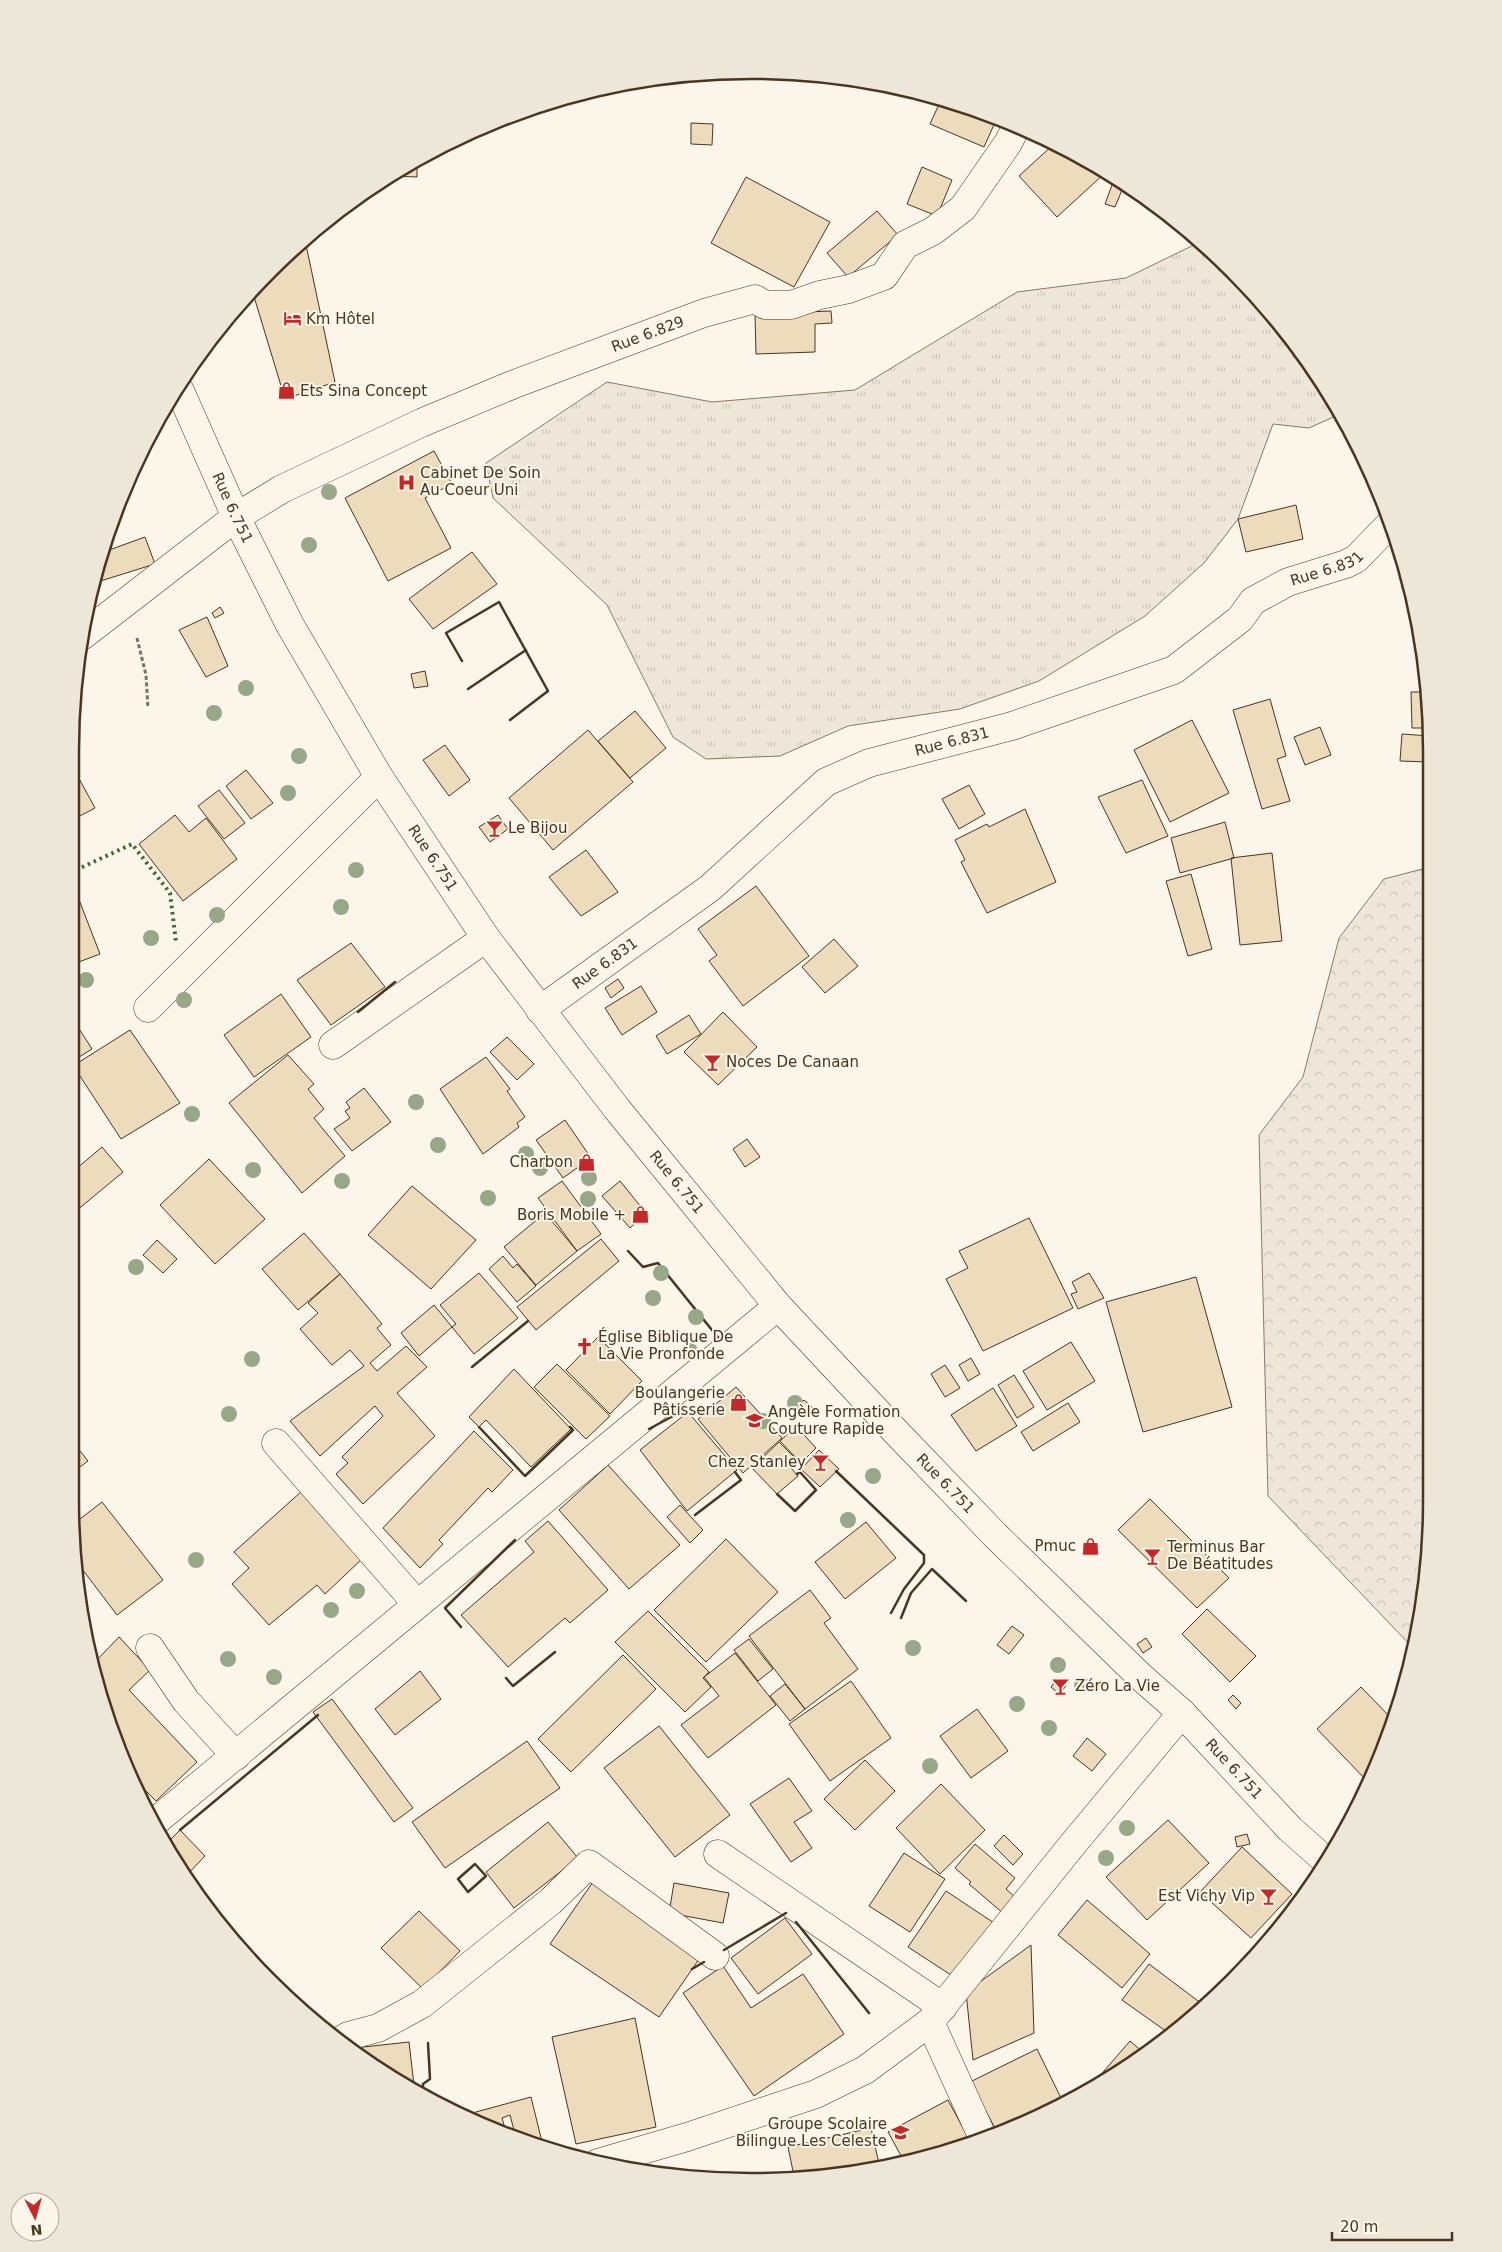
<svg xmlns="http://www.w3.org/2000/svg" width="1502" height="2252" font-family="'DejaVu Sans',sans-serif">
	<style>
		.grass { fill: url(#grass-tufts); stroke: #887966 }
		.forest { fill: url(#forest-crowns); stroke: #887966 }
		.building { fill: #ecdcbc; stroke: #4a3520 }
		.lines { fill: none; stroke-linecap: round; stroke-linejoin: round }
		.minor-casing { stroke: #4a3520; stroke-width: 29 }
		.major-casing { stroke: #4a3520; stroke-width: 29 }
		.path { stroke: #7f6f5c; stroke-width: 3; stroke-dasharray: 4 2.5; stroke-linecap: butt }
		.minor { stroke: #fbf6e9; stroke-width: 28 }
		.major { stroke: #fbf6e9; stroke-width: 28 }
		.hedge { stroke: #436837; stroke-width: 4; stroke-dasharray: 2.5 4; stroke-linecap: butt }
		.wall { stroke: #4a3520; stroke-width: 2.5 }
		.tree { fill: #96a887 }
		.labels { text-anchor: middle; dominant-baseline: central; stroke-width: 4; stroke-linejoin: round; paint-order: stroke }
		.poi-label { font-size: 15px; fill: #4a3520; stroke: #fbf6e9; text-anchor: start }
		.street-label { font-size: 15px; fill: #4a3520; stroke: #fbf6e9 }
		.rim { fill: none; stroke: #4a3520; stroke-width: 2.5 }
	</style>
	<defs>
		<pattern id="grass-tufts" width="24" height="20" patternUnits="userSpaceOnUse" patternTransform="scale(1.25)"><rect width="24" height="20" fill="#ede6d9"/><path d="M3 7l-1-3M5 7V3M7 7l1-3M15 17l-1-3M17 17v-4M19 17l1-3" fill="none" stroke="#cdc6ba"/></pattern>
		<pattern id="forest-crowns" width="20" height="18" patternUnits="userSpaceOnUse" patternTransform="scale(1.25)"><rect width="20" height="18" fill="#ede6d9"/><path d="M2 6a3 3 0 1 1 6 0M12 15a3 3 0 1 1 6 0" fill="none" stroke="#cdc6ba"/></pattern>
	</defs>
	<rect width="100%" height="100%" fill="#fbf6e9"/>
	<path class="grass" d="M1202 241 1291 337 1340 414 1309 428 1273 424 1238 519 1204 563 1145 616 1039 681 960 709 848 726 780 756 706 759 673 737 607 605 493 498 486 463 607 382 712 402 855 390 1017 292 1126 278Z"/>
	<path class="forest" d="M1430 867 1426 1590 1414 1649 1268 1496 1259 1135 1303 1077 1339 938 1384 879Z"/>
	<path class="building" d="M789 74 823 75 821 83Z
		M941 100 970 106 997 118 984 147 930 124Z
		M691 123 713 124 712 145 691 144Z
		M1054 144 1092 161 1106 172 1057 217 1019 176Z
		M417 160V177L392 176Z
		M922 167 952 180 937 216 907 204Z
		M746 177 830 222 794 287 711 243Z
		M1112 185 1122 190 1115 207 1105 204Z
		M877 211 898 235 848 277 827 253Z
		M305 240 335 382 285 399 252 290Z
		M831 311 832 323 815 324V352L756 354 755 314Z
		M434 451 452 484 425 498 451 548 388 581 345 498Z
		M1296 505 1303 539 1246 552 1238 519Z
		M145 537 155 564 94 583 101 553Z
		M472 552 497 584 433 629 409 599Z
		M220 607 224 613 215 618 212 613Z
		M207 617 228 666 206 677 179 630Z
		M425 671 428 686 414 688 411 674Z
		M1411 692H1428L1430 728H1412Z
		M1270 699 1286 756 1277 759 1290 801 1262 809 1233 710Z
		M635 711 666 748 630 778 598 741Z
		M1192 720 1229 793 1170 822 1134 750Z
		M1320 727 1331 755 1305 765 1294 737Z
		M588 730 633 782 553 850 509 798Z
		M1402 734 1430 736V762L1400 761Z
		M445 745 470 780 449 796 423 760Z
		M246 770 273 803 251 819 226 786Z
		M76 773 95 808 76 818Z
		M1142 780 1168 836 1126 853 1098 797Z
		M969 785 985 814 959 829 942 799Z
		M219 790 245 823 224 839 198 806Z
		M1025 809 1056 882 987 913 961 862 965 860 955 840 987 824 989 827Z
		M175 815 189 832 206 818 237 859 183 901 139 844Z
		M498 815 508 829 490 842 479 827Z
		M1225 822 1234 858 1180 873 1171 838Z
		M586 850 618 892 581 916 549 877Z
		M1272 853 1282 941 1240 945 1231 858Z
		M1191 874 1212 949 1188 956 1166 881Z
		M756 886 809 956 743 1006 709 961 717 955 698 929Z
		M76 892 100 954 76 963Z
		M834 939 858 966 825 993 802 967Z
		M351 943 385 987 331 1025 297 980Z
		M618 979 624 988 611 998 605 988Z
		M641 986 657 1012 622 1035 605 1008Z
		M281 994 311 1037 254 1077 224 1035Z
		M723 1012 757 1047 718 1085 684 1052Z
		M689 1015 701 1034 667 1054 656 1036Z
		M76 1024 92 1049 76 1059Z
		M130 1030 180 1103 121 1139 76 1070V1064Z
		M507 1037 534 1064 517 1080 490 1052Z
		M288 1055 314 1084 308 1089 324 1109 314 1118 345 1156 302 1193 229 1103Z
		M486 1057 510 1089 507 1091 525 1117 517 1123 519 1127 483 1154 440 1089Z
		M364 1088 391 1122 352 1151 334 1129 350 1118 345 1111 350 1108 346 1102Z
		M565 1120 591 1158 563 1178 536 1140Z
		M747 1139 760 1157 745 1167 733 1149Z
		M102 1147 123 1172 76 1211V1169Z
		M209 1159 265 1219 215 1264 160 1205Z
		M562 1181 601 1234 577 1251 538 1198Z
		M620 1181 646 1213 630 1228 602 1196Z
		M412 1186 476 1240 431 1289 368 1235Z
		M545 1213 577 1251 536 1285 504 1247Z
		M1029 1218 1073 1308 983 1351 946 1279 968 1268 959 1251Z
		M304 1233 340 1274 298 1310 262 1269Z
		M601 1239 619 1261 536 1330 517 1307Z
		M157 1240 177 1259 163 1273 143 1255Z
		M503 1256 513 1268 517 1264 536 1286 517 1302 489 1269Z
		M479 1273 518 1318 474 1354 452 1327 456 1324 440 1305Z
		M1089 1273 1104 1298 1078 1309 1071 1294 1077 1292 1072 1282Z
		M340 1274 382 1324 377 1328 391 1345 370 1363 377 1371 406 1346 427 1367 397 1393 435 1436 363 1504 336 1474 348 1463 342 1457 383 1416 375 1406 320 1456 290 1421 364 1366 350 1350 332 1365 300 1329 318 1313 308 1303Z
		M1196 1277 1232 1407 1143 1432 1106 1302Z
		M434 1305 452 1327 419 1356 401 1333Z
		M598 1337 642 1381 610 1414 566 1370Z
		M1071 1342 1095 1381 1047 1410 1023 1371Z
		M971 1358 980 1374 968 1381 959 1365Z
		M557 1364 610 1416 586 1439 534 1387Z
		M945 1365 960 1388 945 1397 931 1374Z
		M514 1369 571 1429 531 1467 486 1420 479 1427 469 1417Z
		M1014 1375 1034 1407 1017 1418 998 1385Z
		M736 1387 782 1438 743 1473 698 1419Z
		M993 1388 1017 1426 976 1451 951 1415Z
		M804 1400 812 1407 804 1415 796 1408Z
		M1068 1403 1080 1422 1033 1451 1021 1432Z
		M688 1412 737 1470 687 1511 640 1450Z
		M796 1426 816 1448 801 1463 780 1441Z
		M474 1431 513 1470 492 1492 488 1488 439 1540 443 1544 420 1568 383 1528Z
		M779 1442 799 1462 791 1468 798 1476 777 1494 752 1468Z
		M76 1446 88 1461 76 1470Z
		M819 1450 839 1469 820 1487 801 1469Z
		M608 1465 680 1545 629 1589 559 1510Z
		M302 1491 363 1558 325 1594 317 1585 269 1625 232 1584 249 1568 234 1552Z
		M1150 1499 1229 1578 1197 1608 1118 1530Z
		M102 1502 163 1580 117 1615 76 1561V1522Z
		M680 1505 703 1530 690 1543 667 1517Z
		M548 1521 608 1590 570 1623 565 1618 508 1667 461 1615 534 1552 525 1541Z
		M866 1522 896 1558 845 1599 815 1562Z
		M726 1539 778 1592 706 1662 654 1610Z
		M810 1590 831 1618 824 1623 858 1669 805 1709 749 1636Z
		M1207 1609 1256 1656 1230 1682 1182 1634Z
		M648 1611 709 1672 703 1678 711 1687 685 1712 615 1642Z
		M1012 1626 1024 1635 1009 1654 997 1645Z
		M119 1637 150 1670 129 1690 197 1762 156 1801 136 1781 106 1720 93 1664Z
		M1146 1638 1152 1647 1143 1653 1137 1644Z
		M749 1639 773 1669 758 1681 734 1650Z
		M735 1653 776 1705 708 1758 681 1725 719 1696 704 1677Z
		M623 1655 656 1689 571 1772 538 1739Z
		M420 1671 441 1699 395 1735 375 1709Z
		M1057 1679 1066 1686 1059 1694 1051 1687Z
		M851 1681 891 1738 830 1781 789 1724Z
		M785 1684 805 1709 790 1721 770 1696Z
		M1361 1687 1393 1720 1369 1783 1317 1729Z
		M1233 1695 1241 1703 1236 1709 1228 1700Z
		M332 1699 413 1808 394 1822 313 1712Z
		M977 1709 1008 1751 971 1778 940 1736Z
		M659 1726 730 1815 675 1857 604 1768Z
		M1087 1738 1106 1754 1092 1771 1073 1756Z
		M527 1741 560 1788 445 1868 412 1822Z
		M865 1760 895 1791 855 1830 824 1799Z
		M789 1778 812 1811 794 1822 812 1848 791 1862 750 1804Z
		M941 1784 985 1830 940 1874 896 1828Z
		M1168 1820 1209 1863 1147 1920 1106 1877Z
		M548 1822 578 1858 514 1908 486 1872Z
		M180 1830 205 1856 184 1878 167 1843Z
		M1247 1834 1250 1844 1237 1847 1235 1837Z
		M1004 1835 1023 1854 1013 1865 994 1846Z
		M975 1844 1015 1878 1006 1889 1017 1899 1004 1914 969 1884 971 1882 955 1868Z
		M1242 1847 1292 1894 1251 1938 1200 1892Z
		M904 1853 945 1879 910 1932 869 1906Z
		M595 1879 704 1952 659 2017 550 1944Z
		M674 1883 729 1893 723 1923 669 1913Z
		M946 1891 994 1923 957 1979 908 1947Z
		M1087 1900 1150 1954 1122 1988 1058 1935Z
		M419 1911 460 1951 423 1989 381 1948Z
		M785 1918 812 1954 758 1994 731 1958Z
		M1031 1945 1034 2033 973 2060 966 1992Z
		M1149 1964 1206 2007 1170 2034 1122 2000Z
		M723 1966 751 2008 803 1974 844 2034 754 2096 683 1993Z
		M635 2018 656 2127 576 2144 552 2037Z
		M1130 2041 1144 2053 1085 2093Z
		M409 2042 414 2085 355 2052 354 2048Z
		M1037 2049 1063 2102 996 2130 970 2082Z
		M531 2097 543 2146 516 2138 510 2115 502 2118 507 2135 491 2130 465 2115Z
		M948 2100 970 2141 927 2159 905 2163 888 2132Z
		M871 2128 879 2164 795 2181 788 2147Z"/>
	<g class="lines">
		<defs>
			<g id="minor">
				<path id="s1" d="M82 636 236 517 282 489 421 423 512 385 704 313 755 299 765 305H791L820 295 849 289 884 276 905 245 933 231 963 208 1008 143 1016 127"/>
				<path d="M148 1008 379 777"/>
				<path id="s2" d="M540 1010 710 888 826 782 869 763 1012 726 1174 670 1240 619 1253 601 1288 582 1346 564 1356 559 1390 524"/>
				<path d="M333 1045 486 938"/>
				<path d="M276 1443 417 1604"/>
				<path d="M150 1648 186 1701 236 1756"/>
				<path d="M156 1821 778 1306"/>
				<path d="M718 1854 943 2007"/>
				<path d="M930 2022 982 2136"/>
				<path d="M338 2042 348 2036 378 2028 422 2004 551 1901 589 1864 715 1956"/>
				<path d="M598 2163 687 2137 816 2094 865 2070 930 2022 1073 1844 1182 1713"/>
			</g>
			<g id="major">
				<path id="s3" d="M180 391 236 517 290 625 379 777 486 938 617 1109 778 1306 896 1432 995 1535 1141 1677 1182 1713 1290 1829 1324 1859"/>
			</g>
		</defs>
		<use href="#minor" class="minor-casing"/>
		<use href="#major" class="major-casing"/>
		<path class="path" d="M137 638 146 675 148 708"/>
		<use href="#minor" class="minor"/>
		<use href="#major" class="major"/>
		<path class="hedge" d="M76 870 132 844 170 893 176 942"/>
		<path class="wall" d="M1398 546 1403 588 1411 587
			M462 661 446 633 499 602 548 691 510 720
			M468 689 526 650
			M358 1012 395 982
			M628 1251 643 1267 658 1263 720 1340
			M472 1367 528 1321
			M479 1427 525 1476 573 1430 570 1427
			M649 1429 686 1409 688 1412
			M836 1471 924 1555V1563L904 1589 891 1613
			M777 1494 795 1511 816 1490 800 1472 797 1474
			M695 1515 741 1480 735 1472
			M901 1618 911 1593 932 1569 966 1601
			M461 1627 445 1608 515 1540
			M506 1678 513 1686 555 1652
			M180 1830 318 1715
			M475 1864 486 1876 468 1892 458 1879Z
			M796 1922 869 2013
			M724 1950 786 1913
			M692 1969 704 1962
			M423 2091V2084L430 2079 428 2043"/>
	</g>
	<g class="tree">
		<circle cx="329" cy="492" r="8"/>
		<circle cx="309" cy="545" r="8"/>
		<circle cx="246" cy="688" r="8"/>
		<circle cx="214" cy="713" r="8"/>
		<circle cx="299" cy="756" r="8"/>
		<circle cx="288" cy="793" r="8"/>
		<circle cx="356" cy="870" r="8"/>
		<circle cx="341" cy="907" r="8"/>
		<circle cx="217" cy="915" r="8"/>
		<circle cx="151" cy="938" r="8"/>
		<circle cx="86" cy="980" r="8"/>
		<circle cx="184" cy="1000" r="8"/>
		<circle cx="416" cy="1102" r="8"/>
		<circle cx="192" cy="1114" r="8"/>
		<circle cx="438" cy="1145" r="8"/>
		<circle cx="526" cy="1154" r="8"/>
		<circle cx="540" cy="1168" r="8"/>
		<circle cx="253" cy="1170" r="8"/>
		<circle cx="589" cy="1178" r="8"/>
		<circle cx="342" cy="1181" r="8"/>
		<circle cx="488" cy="1198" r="8"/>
		<circle cx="588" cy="1199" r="8"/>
		<circle cx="136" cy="1267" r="8"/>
		<circle cx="661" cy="1273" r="8"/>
		<circle cx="653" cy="1298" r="8"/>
		<circle cx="696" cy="1317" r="8"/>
		<circle cx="690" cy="1351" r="8"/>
		<circle cx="252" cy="1359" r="8"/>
		<circle cx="795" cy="1403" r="8"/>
		<circle cx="229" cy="1414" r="8"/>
		<circle cx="763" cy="1421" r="8"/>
		<circle cx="873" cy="1476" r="8"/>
		<circle cx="848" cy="1520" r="8"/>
		<circle cx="196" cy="1560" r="8"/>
		<circle cx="357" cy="1591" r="8"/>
		<circle cx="331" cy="1610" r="8"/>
		<circle cx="913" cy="1648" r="8"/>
		<circle cx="228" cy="1659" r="8"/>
		<circle cx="1058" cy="1665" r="8"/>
		<circle cx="274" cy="1677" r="8"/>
		<circle cx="1082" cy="1685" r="8"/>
		<circle cx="1017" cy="1704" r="8"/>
		<circle cx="1049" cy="1728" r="8"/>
		<circle cx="930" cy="1766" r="8"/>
		<circle cx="1127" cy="1828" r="8"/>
		<circle cx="1106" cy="1858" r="8"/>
	</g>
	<defs>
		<symbol id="hotel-bare" viewBox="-9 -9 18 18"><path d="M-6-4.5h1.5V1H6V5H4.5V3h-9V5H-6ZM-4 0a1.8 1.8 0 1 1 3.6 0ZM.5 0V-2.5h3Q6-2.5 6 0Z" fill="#c62828" stroke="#fbf6e9" stroke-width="2.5" paint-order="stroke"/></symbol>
		<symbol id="shop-bare" viewBox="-9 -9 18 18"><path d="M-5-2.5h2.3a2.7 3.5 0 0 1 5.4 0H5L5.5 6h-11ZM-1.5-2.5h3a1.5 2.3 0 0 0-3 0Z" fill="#c62828" stroke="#fbf6e9" stroke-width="2.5" paint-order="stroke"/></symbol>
		<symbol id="hospital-bare" viewBox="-9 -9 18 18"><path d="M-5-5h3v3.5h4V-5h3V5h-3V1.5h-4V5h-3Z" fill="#c62828" stroke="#fbf6e9" stroke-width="2.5" paint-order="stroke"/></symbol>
		<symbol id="bar-bare" viewBox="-9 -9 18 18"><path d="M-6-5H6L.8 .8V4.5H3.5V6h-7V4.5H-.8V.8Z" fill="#c62828" stroke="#fbf6e9" stroke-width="2.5" paint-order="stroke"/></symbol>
		<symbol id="church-bare" viewBox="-9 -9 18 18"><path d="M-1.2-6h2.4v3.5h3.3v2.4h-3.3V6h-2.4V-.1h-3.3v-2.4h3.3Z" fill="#c62828" stroke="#fbf6e9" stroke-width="2.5" paint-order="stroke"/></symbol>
		<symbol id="university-bare" viewBox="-9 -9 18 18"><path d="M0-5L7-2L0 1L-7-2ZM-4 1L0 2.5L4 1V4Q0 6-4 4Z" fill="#c62828" stroke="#fbf6e9" stroke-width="2.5" paint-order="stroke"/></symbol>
		<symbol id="school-bare" viewBox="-9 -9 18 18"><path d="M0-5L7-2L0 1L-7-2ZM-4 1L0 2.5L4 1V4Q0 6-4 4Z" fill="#c62828" stroke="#fbf6e9" stroke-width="2.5" paint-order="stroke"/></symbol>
	</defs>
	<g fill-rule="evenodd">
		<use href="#hotel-bare" x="280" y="306" width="25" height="25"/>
		<use href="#shop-bare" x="274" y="378" width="25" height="25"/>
		<use href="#hospital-bare" x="394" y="470" width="25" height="25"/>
		<use href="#bar-bare" x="482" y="816" width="25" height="25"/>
		<use href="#bar-bare" x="700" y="1050" width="25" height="25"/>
		<use href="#shop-bare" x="574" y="1150" width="25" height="25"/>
		<use href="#shop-bare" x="628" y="1202" width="25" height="25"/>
		<use href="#church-bare" x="572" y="1334" width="25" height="25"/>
		<use href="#shop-bare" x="726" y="1390" width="25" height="25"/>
		<use href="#university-bare" x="742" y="1408" width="25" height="25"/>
		<use href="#bar-bare" x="808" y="1450" width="25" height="25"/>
		<use href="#shop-bare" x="1078" y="1534" width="25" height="25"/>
		<use href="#bar-bare" x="1140" y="1544" width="25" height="25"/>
		<use href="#bar-bare" x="1048" y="1674" width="25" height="25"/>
		<use href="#bar-bare" x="1256" y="1884" width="25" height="25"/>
		<use href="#school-bare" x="888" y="2120" width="25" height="25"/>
	</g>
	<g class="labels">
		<g class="poi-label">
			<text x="306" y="319">Km Hôtel</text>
			<text x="300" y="391">Ets Sina Concept</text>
			<text x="420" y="473">Cabinet De Soin<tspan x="420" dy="17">Au Coeur Uni</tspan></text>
			<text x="508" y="828">Le Bijou</text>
			<text x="726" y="1062">Noces De Canaan</text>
			<text x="573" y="1162" text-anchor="end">Charbon</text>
			<text x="626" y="1215" text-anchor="end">Boris Mobile +</text>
			<text x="598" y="1337">Église Biblique De<tspan x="598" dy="17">La Vie Pronfonde</tspan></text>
			<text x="725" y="1393" text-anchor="end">Boulangerie<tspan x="725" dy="17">Pâtisserie</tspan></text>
			<text x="768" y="1412">Angèle Formation<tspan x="768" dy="17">Couture Rapide</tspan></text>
			<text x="806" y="1462" text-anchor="end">Chez Stanley</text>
			<text x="1076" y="1546" text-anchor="end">Pmuc</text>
			<text x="1167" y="1547">Terminus Bar<tspan x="1167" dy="17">De Béatitudes</tspan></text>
			<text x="1075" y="1686">Zéro La Vie</text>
			<text x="1255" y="1896" text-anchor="end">Est Vichy Vip</text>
			<text x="887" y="2124" text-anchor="end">Groupe Scolaire<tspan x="887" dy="17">Bilingue Les Celeste</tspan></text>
		</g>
		<g class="street-label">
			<text stroke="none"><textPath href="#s1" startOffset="646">Rue 6.829</textPath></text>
			<text stroke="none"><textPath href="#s3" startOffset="128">Rue 6.751</textPath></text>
			<text stroke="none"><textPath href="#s2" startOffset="919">Rue 6.831</textPath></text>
			<text stroke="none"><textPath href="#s2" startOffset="499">Rue 6.831</textPath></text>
			<text stroke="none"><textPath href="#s3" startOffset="532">Rue 6.751</textPath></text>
			<text stroke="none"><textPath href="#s2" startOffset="80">Rue 6.831</textPath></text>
			<text stroke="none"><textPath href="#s3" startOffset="938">Rue 6.751</textPath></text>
			<text stroke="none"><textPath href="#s3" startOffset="1342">Rue 6.751</textPath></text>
			<text stroke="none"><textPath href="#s3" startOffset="1748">Rue 6.751</textPath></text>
		</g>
	</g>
	<path d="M0 0H1502V2252H0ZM751 79H751A672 672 0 0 1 1423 751V1501A672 672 0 0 1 751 2173H751A672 672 0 0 1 79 1501V751A672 672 0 0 1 751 79Z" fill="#ede7d9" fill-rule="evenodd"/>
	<path class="rim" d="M751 79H751A672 672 0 0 1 1423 751V1501A672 672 0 0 1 751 2173H751A672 672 0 0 1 79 1501V751A672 672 0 0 1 751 79Z"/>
	<g transform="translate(35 2217) rotate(174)"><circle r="24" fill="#fbf6e9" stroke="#b4a999"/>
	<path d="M0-4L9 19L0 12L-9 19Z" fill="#c62828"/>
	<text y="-8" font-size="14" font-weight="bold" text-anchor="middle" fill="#4a3520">N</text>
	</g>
	<path d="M1332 2232v8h120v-8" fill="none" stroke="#4a3520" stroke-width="2.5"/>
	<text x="1340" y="2232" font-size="15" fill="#4a3520" stroke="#fbf6e9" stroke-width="4" paint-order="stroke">20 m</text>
</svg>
